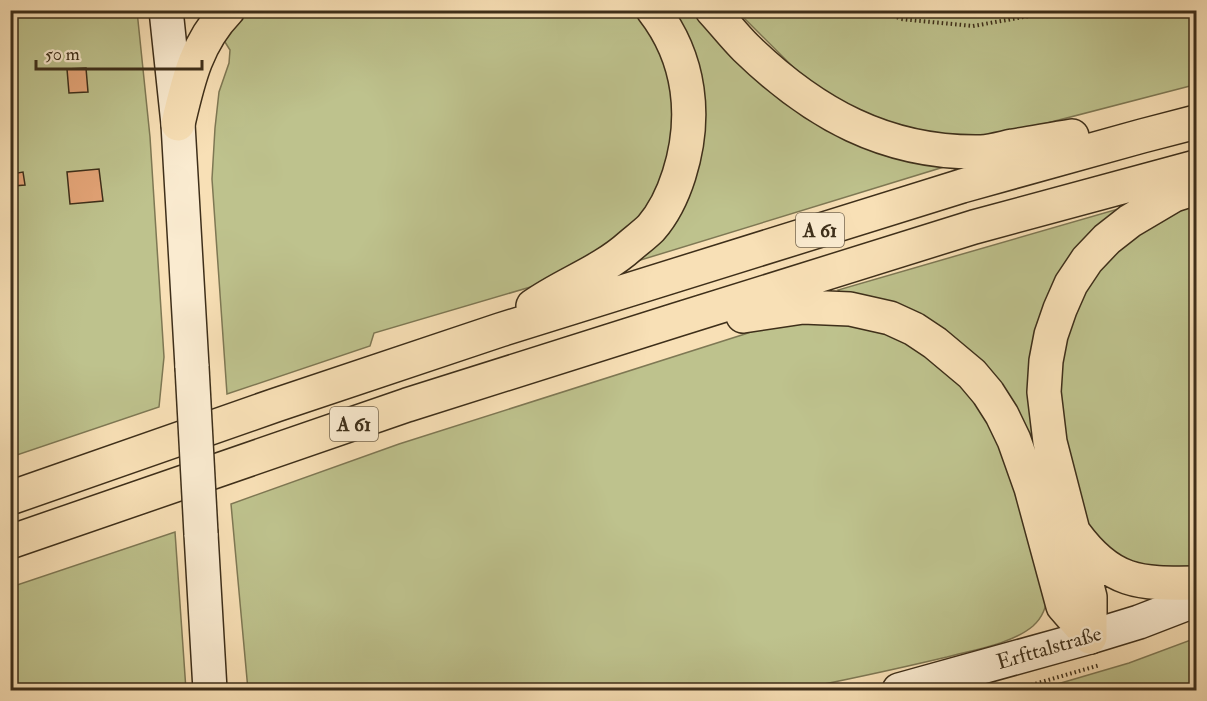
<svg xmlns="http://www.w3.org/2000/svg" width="1207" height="701" font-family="'IM FELL Double Pica',serif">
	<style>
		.green { fill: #bec28d; stroke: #7e7854; stroke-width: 1.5 }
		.building { fill: #e3a477; stroke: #3e2f1a; stroke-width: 1.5 }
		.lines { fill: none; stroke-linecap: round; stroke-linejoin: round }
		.secondary-casing { stroke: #3e2f1a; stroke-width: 36 }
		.highway-casing { stroke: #3e2f1a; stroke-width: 36 }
		.path { stroke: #3e2f1a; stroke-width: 4; stroke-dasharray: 1.5 3; stroke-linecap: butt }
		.secondary { stroke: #faebd0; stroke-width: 33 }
		.highway { stroke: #f8e0b6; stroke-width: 33 }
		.secondary-bridge-casing { stroke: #3e2f1a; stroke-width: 36; stroke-linecap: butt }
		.secondary-bridge { stroke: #faebd0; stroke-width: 33 }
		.labels { text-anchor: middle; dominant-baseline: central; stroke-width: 4.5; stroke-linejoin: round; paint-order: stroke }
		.shield { fill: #faebd0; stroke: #766751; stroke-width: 1.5 }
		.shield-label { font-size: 20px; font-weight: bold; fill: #3e2f1a }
		.street-label { font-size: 21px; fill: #3e2f1a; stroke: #faebd0 }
	</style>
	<rect width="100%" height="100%" fill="#f8e0b6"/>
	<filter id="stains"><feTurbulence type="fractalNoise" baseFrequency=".00333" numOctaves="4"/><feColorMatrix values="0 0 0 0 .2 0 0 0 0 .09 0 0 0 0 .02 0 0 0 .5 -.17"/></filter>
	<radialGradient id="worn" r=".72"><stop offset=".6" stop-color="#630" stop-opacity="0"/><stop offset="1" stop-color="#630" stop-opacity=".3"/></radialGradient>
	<path class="green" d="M250 10H639L670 63 678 140 649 212 592 265 534 286 374 333 370 346 227 394 212 179 215 128 219 92 229 63 230 50 220 34 237 17Z
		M10 11H137L150 137 164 357 159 407 11 457Z
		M665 11H701L747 61 960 162 631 263 689 178Z
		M737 11H1196V85L1190 86 978 141 916 133 865 115 811 85Z
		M1196 204V568L1147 573 1089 537 1062 446 1057 364 1086 280 1110 251 1166 217Z
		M1118 209 1046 317 1071 561 1001 396 847 298 838 290Z
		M860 320 936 357 991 420 1014 474 1048 594C1046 607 1043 617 1033 626 1012 644 973 650 947 657 896 669 846 680 794 690H248L231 504 399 444 745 334 782 321Z
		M175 532 186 690H11V587Z
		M1196 638V680L1173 690H1037L1129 663Z"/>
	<path class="building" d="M86 68 88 92 69 93 67 69Z
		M99 169 103 201 70 204 67 172Z
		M23 172 25 185 13 186 11 174Z"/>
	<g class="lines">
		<defs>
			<path id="secondary" d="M166 10 178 124 192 367
				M201 534 210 690
				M899 690 1090 637 1139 622 1196 600"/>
			<path id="highway" d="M712 10C724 23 734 36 746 48 813 113 886 154 982 152 992 151 1003 148 1013 146 1033 143 1052 139 1072 136
				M178 124C188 81 196 43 228 10
				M533 306C564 284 601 272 630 246 637 240 645 234 651 228 664 213 673 194 679 175 697 118 691 59 653 10
				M743 316 803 307 850 309 890 318 914 329 935 343 972 374 988 393 1002 415 1014 440 1031 488 1063 606 1090 637
				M10 498 276 405 500 330 962 186 1142 136 1196 122
				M1075 534C1111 583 1139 584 1196 583
				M10 542 407 405 676 320 974 227 1196 167
				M1090 637V597L1050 442 1044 392 1046 361 1051 335 1060 309 1071 284 1087 260 1107 239 1130 221 1174 195 1196 188"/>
		</defs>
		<use href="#secondary" class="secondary-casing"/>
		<use href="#highway" class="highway-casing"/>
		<path class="path" d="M73 10V17
			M886 10 900 19 973 26 1063 10
			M1014 690 1100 665
			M1186 690 1196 686"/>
		<use href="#secondary" class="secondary"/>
		<use href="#highway" class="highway"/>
		<defs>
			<path id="secondary-bridge" d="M192 367 201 534"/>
		</defs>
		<use href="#secondary-bridge" class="secondary-bridge-casing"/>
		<use href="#secondary-bridge" class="secondary-bridge"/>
	</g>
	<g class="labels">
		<g class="shield">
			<rect x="796" y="213" width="48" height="34" rx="4.5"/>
			<rect x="330" y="407" width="48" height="34" rx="4.5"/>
		</g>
		<g class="shield-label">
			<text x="820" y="230">A 61</text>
			<text x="354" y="424">A 61</text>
		</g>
		<g class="street-label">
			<text transform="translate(1049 648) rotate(-16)">Erfttalstraße</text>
		</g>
	</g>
	<rect width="1207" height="701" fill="none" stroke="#f8e0b6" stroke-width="36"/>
	<rect x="12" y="12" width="1183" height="677" fill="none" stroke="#3e2f1a" stroke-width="3"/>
	<rect x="18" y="18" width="1171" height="665" fill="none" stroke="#3e2f1a" stroke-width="1.5"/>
	<path d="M36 60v9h166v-9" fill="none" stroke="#3e2f1a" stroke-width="3"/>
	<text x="45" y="60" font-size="18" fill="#3e2f1a" stroke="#faebd0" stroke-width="4.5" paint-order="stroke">50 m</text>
	<rect width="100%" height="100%" filter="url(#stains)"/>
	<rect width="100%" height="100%" fill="url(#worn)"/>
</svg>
